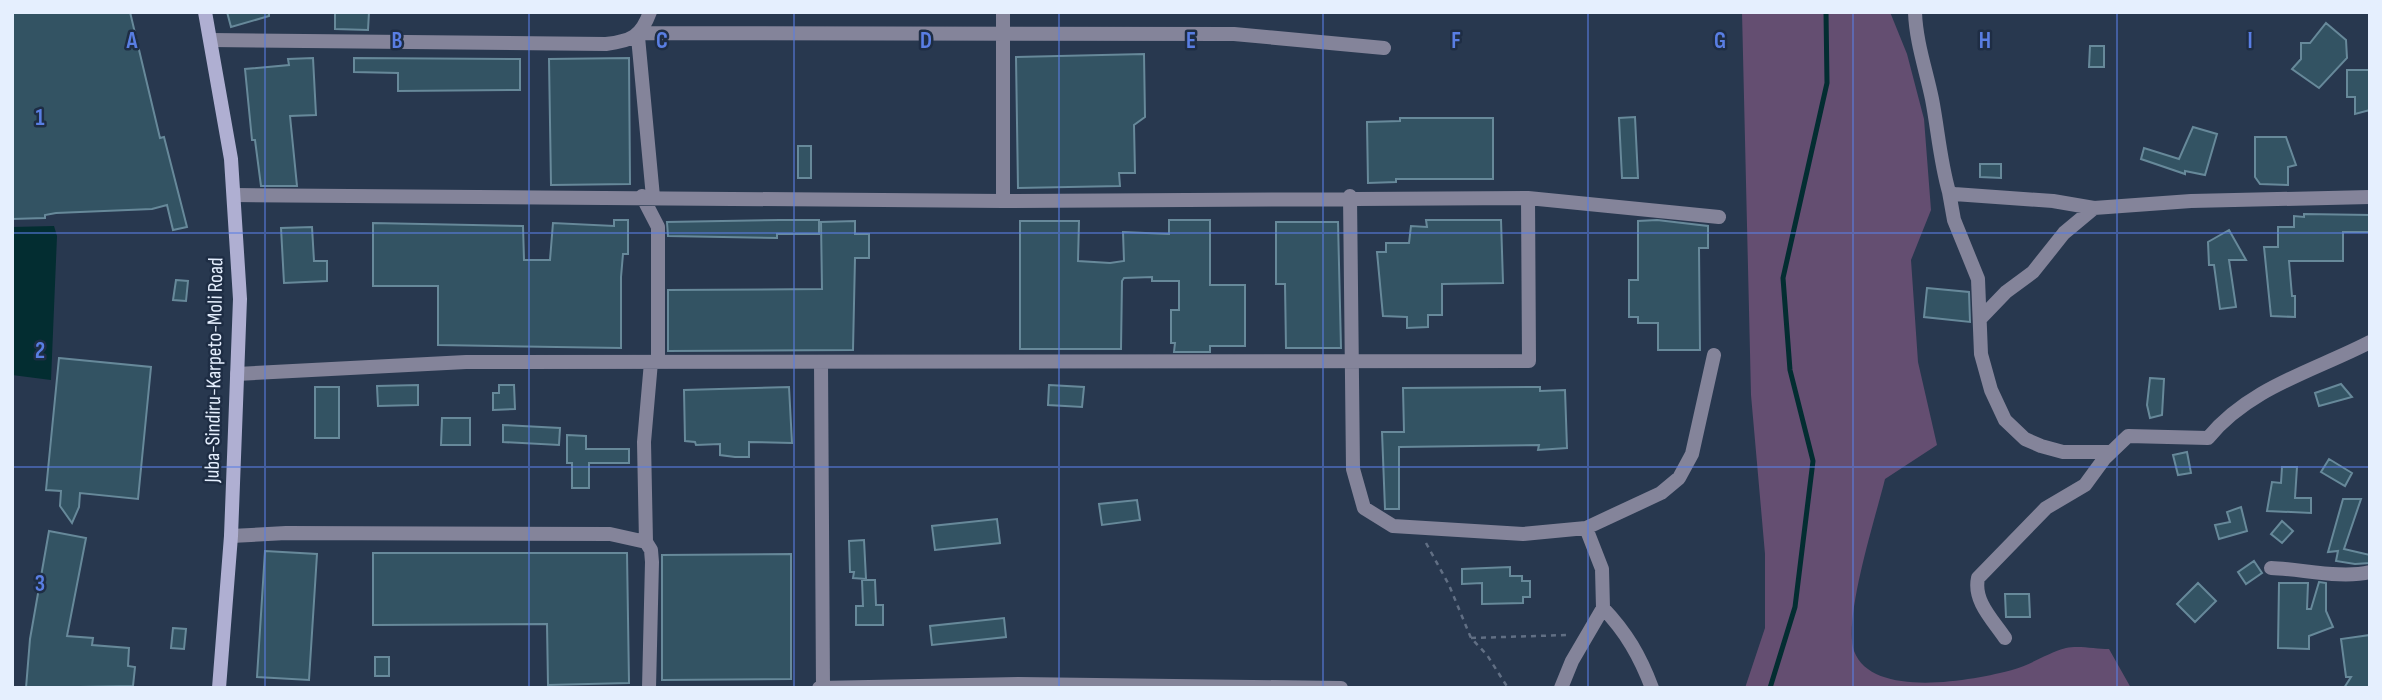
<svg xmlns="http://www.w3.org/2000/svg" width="2382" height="700" font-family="'Sofia Sans Condensed',sans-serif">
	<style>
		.green { fill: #644e71 }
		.water { fill: #032d31 }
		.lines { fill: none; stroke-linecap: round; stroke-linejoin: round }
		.stream { stroke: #032d31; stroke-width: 5 }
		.building { fill: #335363; stroke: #67899a; stroke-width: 2 }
		.path { stroke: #616f84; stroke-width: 2.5; stroke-dasharray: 5 5; stroke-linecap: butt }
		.minor { stroke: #84849a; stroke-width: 14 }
		.secondary { stroke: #afafd2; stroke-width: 14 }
		.grid { fill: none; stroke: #597ee3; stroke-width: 2; stroke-opacity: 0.55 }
		.labels { text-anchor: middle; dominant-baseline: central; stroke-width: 5; stroke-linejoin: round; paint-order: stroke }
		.street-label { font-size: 21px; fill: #e5effe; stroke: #1e2d44 }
		.grid-label { font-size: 23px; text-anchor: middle; font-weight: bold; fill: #597ee3; stroke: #1e2d44; stroke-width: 5; stroke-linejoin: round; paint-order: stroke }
	</style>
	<rect width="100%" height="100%" fill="#28384f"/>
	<path class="green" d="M1742 12H1890L1907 54 1924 119 1931 210 1911 260 1918 362 1937 445 1885 479C1876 516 1843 618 1854 651 1872 700 1975 680 2012 670 2031 665 2047 653 2066 648 2078 645 2096 649 2109 649L2131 688H1745L1765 628V554L1751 395Z"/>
	<path class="water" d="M54 226 57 236 51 380 12 375V227Z"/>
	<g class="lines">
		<path class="stream" d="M1770 688 1795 607 1813 461 1790 370 1783 278 1827 83 1826 12"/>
	</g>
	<path class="building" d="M12 12H130L160 138 164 137 187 227 173 230 167 205 152 209 56 213 45 215V218L12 219Z
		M227 12H269V16L231 27Z
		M335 12H369L368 30 335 29Z
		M2326 23 2346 40 2347 58 2319 88 2292 69 2301 59V43H2310Z
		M2090 46H2104V67H2089Z
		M1144 54 1145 117 1134 125 1135 173H1119L1120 186 1018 188 1016 57Z
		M313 58 316 115 290 116 297 186H261L255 140H252L245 69 289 65 288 59Z
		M354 58 520 59V90L398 91V73L354 72Z
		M629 58 630 184 551 185 549 59Z
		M2347 70H2370V110L2355 114V97H2347Z
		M1635 117 1638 178H1622L1619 118Z
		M1400 118H1493V179H1396V182L1368 183 1367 122 1400 121Z
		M2193 127 2217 134 2205 175 2185 171V174L2141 159 2144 148 2179 159Z
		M2255 137H2286L2296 165 2288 167V185L2260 184 2255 177Z
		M798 146H811V178H798Z
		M1980 164H2001V178L1980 177Z
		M2304 214 2370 215V232H2343V261H2289L2292 296H2295V317L2271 316 2264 247H2278V227H2294V216L2304 217Z
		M614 220H628V254H623L621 277V348L438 345V286H373V223L523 226 524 260H550L553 223 614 226Z
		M780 220H819V234H777V238L668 236 667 222Z
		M1169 220H1210V285H1245V346H1210V352H1174L1175 343H1171V310H1179V281H1152V277L1124 278 1122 281 1121 349H1020V221H1079L1078 261 1110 263 1124 261 1123 232 1169 234Z
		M1426 220H1501L1503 283 1442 284V315H1428V327L1407 328V317L1383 316 1377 252H1386V243H1409L1411 226 1427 227Z
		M1657 220 1708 226V248H1699L1700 350H1658V323H1638V317H1629V280H1638V221Z
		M855 221V234H869V258H855L853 350 668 351V290L822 289 821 222Z
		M1276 222H1338L1341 348H1286L1285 284H1276Z
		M312 227 314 261H327V281L284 283 281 228Z
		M2229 230 2246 260H2229L2236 307 2220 309 2214 265H2209L2208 242Z
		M176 280 188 281 186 301 173 300Z
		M1927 288 1969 292 1970 322 1924 317Z
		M59 358 151 367 138 499 80 493 79 507 72 523 60 506 61 491 46 490Z
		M2150 378 2164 379 2162 415 2150 418 2147 405Z
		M2341 384 2352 397 2319 406 2315 393Z
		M418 385V405L378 406 377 386Z
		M499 385H514L515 409 493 410V393H499Z
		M1049 385 1084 387 1082 407 1048 405Z
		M315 387H339V438H315Z
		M789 387 792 443 749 442V457H735L720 455V444L696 445 695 442 685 441 684 390Z
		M1540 387V391L1565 390 1567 448 1538 450 1539 445 1399 447V509H1385L1382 432H1404L1403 388Z
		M442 418H470V445H441Z
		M503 425 560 428 559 445 503 442Z
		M567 435 586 436V449H629V463H589V488H572V463H567Z
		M2187 452 2191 473 2178 475 2173 455Z
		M2329 459 2352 473 2345 486 2321 472Z
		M2282 467H2297L2295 498H2311V513L2267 511 2272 482 2281 483Z
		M2343 499H2361L2344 549 2370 555V563L2355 564 2336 561 2338 551 2328 552Z
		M1137 500 1140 520 1102 525 1099 504Z
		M2241 507 2247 531 2219 539 2215 525 2230 522 2227 512Z
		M997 519 1000 543 935 550 932 526Z
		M2282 521 2293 531 2282 543 2271 534Z
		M49 531 86 538 67 636 93 638 92 645 129 648 128 666 135 667 133 686 26 688 30 639Z
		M864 540 866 579 853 578 854 572H850L849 541Z
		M265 551 317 554 309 680 257 677Z
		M373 553H627L629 683 548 685 547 624 373 625Z
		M791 554V679L662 680V555Z
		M2254 561 2262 573 2246 584 2238 572Z
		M1510 567V576H1522V581H1530V597H1523V603L1482 604V583L1462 584V569Z
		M862 580H875L876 605H883V625H856V606H863Z
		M2319 582 2326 583V611L2333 627 2309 636V649L2278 648 2279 583H2308L2307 609H2311Z
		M2198 583 2216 601 2195 622 2177 604Z
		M2005 594H2029L2030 617H2006Z
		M1004 618 1006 637 932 645 930 626Z
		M173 628 186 629 184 649 171 648Z
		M2370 635V688H2344L2351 677H2346L2341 639Z
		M375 657H389V676H375Z"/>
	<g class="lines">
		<path class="path" d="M1426 543 1449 585 1471 638 1487 655 1508 688
			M1471 638 1568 635"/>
		<path class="minor" d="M1915 12C1916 42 1926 70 1932 99 1938 130 1940 161 1949 192L1954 194 2053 201 2094 208 2191 201 2370 197
			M640 33 1234 34 1384 48
			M638 37 653 197
			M211 40 606 44C631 41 641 37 650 12
			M1949 192 1954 220 1978 279 1981 354 1991 390 2005 420 2025 439 2041 446 2063 452H2109
			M234 195 1003 201 1528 198 1719 217
			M642 196 658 227V362
			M1350 196 1353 469 1364 508 1393 526 1523 534 1586 528 1661 493 1679 478 1692 454 1714 355
			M1003 201V12
			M1981 318 2006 292 2033 272 2064 233 2094 208
			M821 362 823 688
			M237 374 466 362 1529 361 1528 198
			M231 536 286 533 610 534 646 542 651 550 652 562 649 688
			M646 542 644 442 651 362
			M2271 568C2302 569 2341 579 2370 572
			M1603 608C1626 632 1640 656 1652 688
			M2005 638C1993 620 1973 601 1978 578L2046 508 2085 485 2104 459 2128 436 2208 438C2250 387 2314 371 2370 342
			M819 688 1019 684 1341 688
			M1561 688 1572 661 1603 608 1602 569 1586 528"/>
		<path class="secondary" d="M205 12 231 159 240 299 231 536 219 688"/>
	</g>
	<path class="grid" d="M265 12V688M529 12V688M794 12V688M1059 12V688M1323 12V688M1588 12V688M1853 12V688M2117 12V688M12 233H2370M12 467H2370"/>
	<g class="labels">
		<g class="street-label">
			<text transform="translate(214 370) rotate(-89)">Juba-Sindiru-Karpeto-Moli Road</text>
		</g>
	</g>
	<g class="grid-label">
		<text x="132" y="48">A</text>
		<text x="397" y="48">B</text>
		<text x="662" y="48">C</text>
		<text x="926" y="48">D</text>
		<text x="1191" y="48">E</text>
		<text x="1456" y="48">F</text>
		<text x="1720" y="48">G</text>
		<text x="1985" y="48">H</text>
		<text x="2250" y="48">I</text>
		<text x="40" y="125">1</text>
		<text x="40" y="358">2</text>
		<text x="40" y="591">3</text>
	</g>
	<rect width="2382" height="700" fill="none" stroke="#e5effe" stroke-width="28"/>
</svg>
